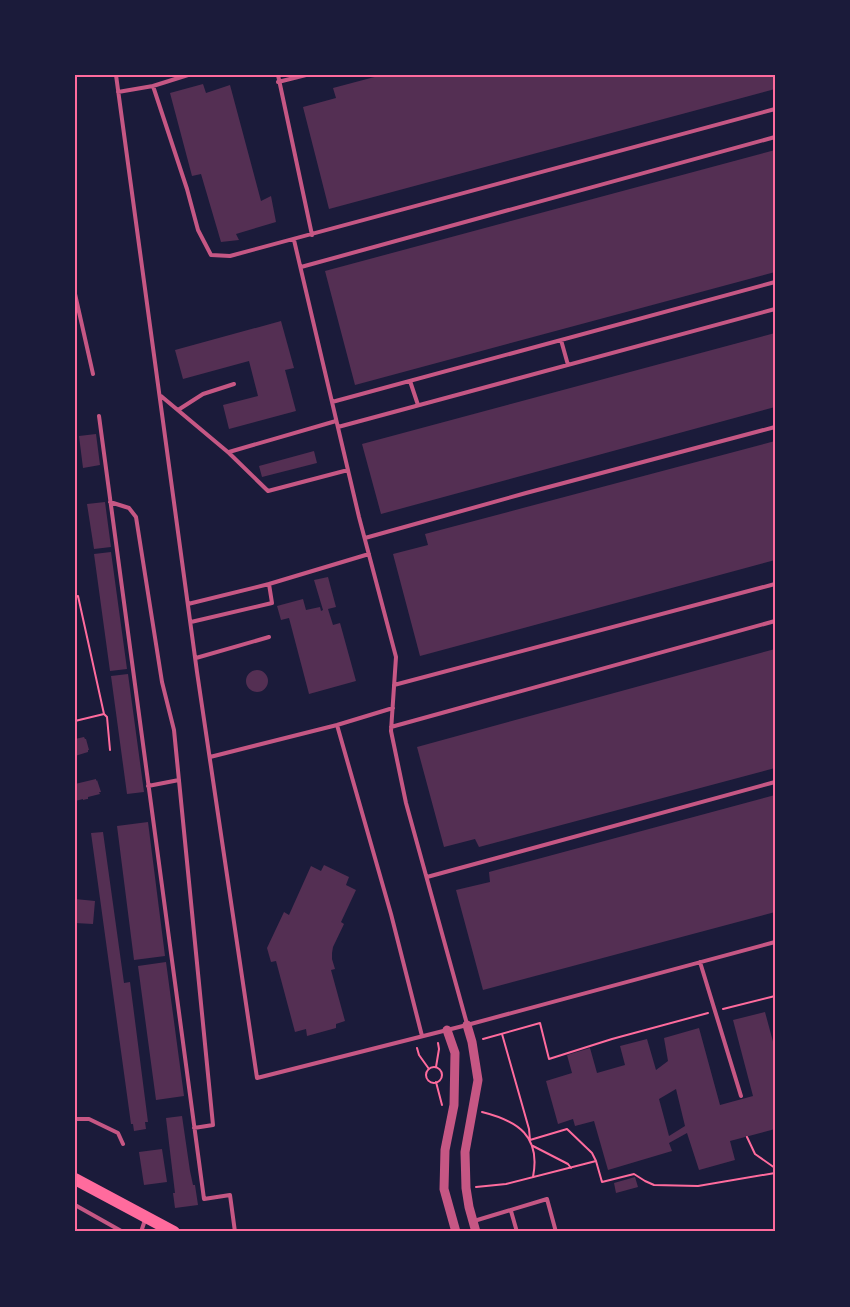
<svg xmlns="http://www.w3.org/2000/svg" width="850" height="1307" font-family="Karla,sans-serif">
	<style>
		.building { fill: #542f53; fill-rule: evenodd }
		.lines { fill: none; stroke-linecap: round; stroke-linejoin: round }
		.path { stroke: #ff6b9d; stroke-width: 2 }
		.service { stroke: #c65784; stroke-width: 4 }
		.tertiary { stroke: #c65784; stroke-width: 9 }
		.primary { stroke: #ff6b9d; stroke-width: 12 }
		.neatline { fill: none; stroke: #ff6b9d; stroke-width: 2 }
	</style>
	<rect width="100%" height="100%" fill="#1b1b3a"/>
	<path class="building" d="M382 75H775V89L329 209 303 107 336 98 333 88Z
		M203 84 206 93 230 85 261 201 271 196 276 222 236 234 239 240 221 242 201 174 192 176 170 93Z
		M775 150V272L355 385 325 271Z
		M281 321 294 368 285 370 296 411 229 429 223 405 258 396 249 361 183 379 175 350Z
		M775 333V407L381 514 362 444Z
		M96 434 100 465 83 468 79 436Z
		M775 441V560L420 656 393 554 428 545 425 534Z
		M314 451 317 463 262 477 259 466Z
		M105 502 111 547 94 549 87 504Z
		M111 552 127 669 110 671 94 554Z
		M328 577 336 607 328 609 333 625 340 623 356 681 309 694 289 618 281 620 277 606 303 599 306 610 320 607 321 611 323 610 314 580Z
		M775 649V768L479 847 475 839 444 847 417 747Z
		M246 681a11 11 0 1 1 22 0a11 11 0 1 1-22 0Z
		M128 674 144 792 127 794 111 676Z
		M84 737 85 739H86L89 750H88V752L75 756V739Z
		M96 779V781L97 780 101 792H99L100 794 88 797V799H87L83 800V799L75 801V784Z
		M775 795V912L483 990 456 890 490 882 489 872Z
		M148 822 165 956 134 960 117 826Z
		M103 832 124 983 130 982 148 1122H145L146 1129 134 1131 133 1124H131L91 833Z
		M324 865 349 877 346 885 356 890 341 922 344 924 333 947 332 953V959L335 969 331 970 345 1021 336 1024V1028L307 1036 306 1029 295 1032 276 961 271 962 267 948 284 912 289 915 311 866 321 871Z
		M75 899 95 901 93 924 75 923Z
		M166 962 184 1096 156 1100 138 966Z
		M765 1012 775 1049V1129L730 1141 735 1160 699 1170 687 1133 669 1143 672 1151 608 1170 594 1121 575 1126 573 1119 558 1124 546 1081 572 1073 567 1055 590 1048 597 1073 625 1065 620 1046 647 1039 656 1070 668 1061 664 1038 699 1028 720 1105 753 1096 733 1020ZM676 1089 685 1126 669 1136 659 1099Z
		M182 1116 190 1171 193 1185H195L198 1205 175 1208 173 1193H175L166 1118Z
		M162 1149 167 1182 144 1185 139 1152Z
		M635 1177 638 1187 616 1193 614 1183Z"/>
	<g class="lines">
		<path class="path" d="M75 597 78 596 104 714 107 717 110 750
			M75 721 104 714
			M723 1009 775 996
			M502 1034 529 1129 530 1140 567 1129 592 1153 596 1161
			M483 1039 540 1023 549 1059 612 1039 708 1013
			M417 1048 419 1055 429 1069
			M436 1067 439 1049 438 1043
			M426 1075a8 8 0 1 1 16 0a8 8 0 1 1-16 0Z
			M436 1082 442 1105
			M482 1112C518 1121 541 1136 533 1177
			M747 1137 755 1154 775 1168
			M533 1146 568 1164 571 1168
			M476 1187 506 1184 596 1161 602 1182 634 1174 645 1181 654 1185 698 1186 775 1173"/>
		<path class="service" d="M116 75 197 672 257 1078 467 1025 775 942
			M278 75 312 235
			M278 82 306 75
			M153 86 187 189 198 230 211 255 230 256 775 109
			M118 92 153 86 188 75
			M294 240 359 517 396 657 391 731 406 803 467 1024
			M301 267 775 137
			M75 294 93 374
			M561 340 568 365
			M410 381 418 405
			M161 396 229 453 268 491 348 470
			M332 402 775 282
			M178 410 203 394 234 384
			M99 416 204 1199 230 1195 235 1232
			M338 427 775 309
			M229 452 336 421
			M110 502 129 508 136 517 162 682 174 730 213 1125 194 1128
			M365 538 526 493 775 427
			M188 604 269 584
			M191 622 272 603 269 584 369 554
			M196 658 269 637
			M394 685 775 584
			M337 725 391 914 422 1036
			M391 727 775 621
			M210 757 337 725 393 708
			M148 786 179 780
			M427 877 775 782
			M700 962 741 1096
			M75 1119H89L118 1133 123 1144
			M75 1205 123 1232
			M511 1211 517 1232
			M474 1221 547 1199 556 1232
			M141 1232 145 1220"/>
		<path class="tertiary" d="M467 1025 472 1042 478 1080 465 1152 466 1188 469 1207 476 1232
			M447 1030 455 1053 454 1105 445 1150 444 1189 456 1232"/>
		<path class="primary" d="M75 1179 174 1232"/>
	</g>
	<rect width="850" height="1307" fill="none" stroke="#1b1b3a" stroke-width="153"/>
	<rect x="76" y="76" width="698" height="1154" class="neatline"/>
</svg>
